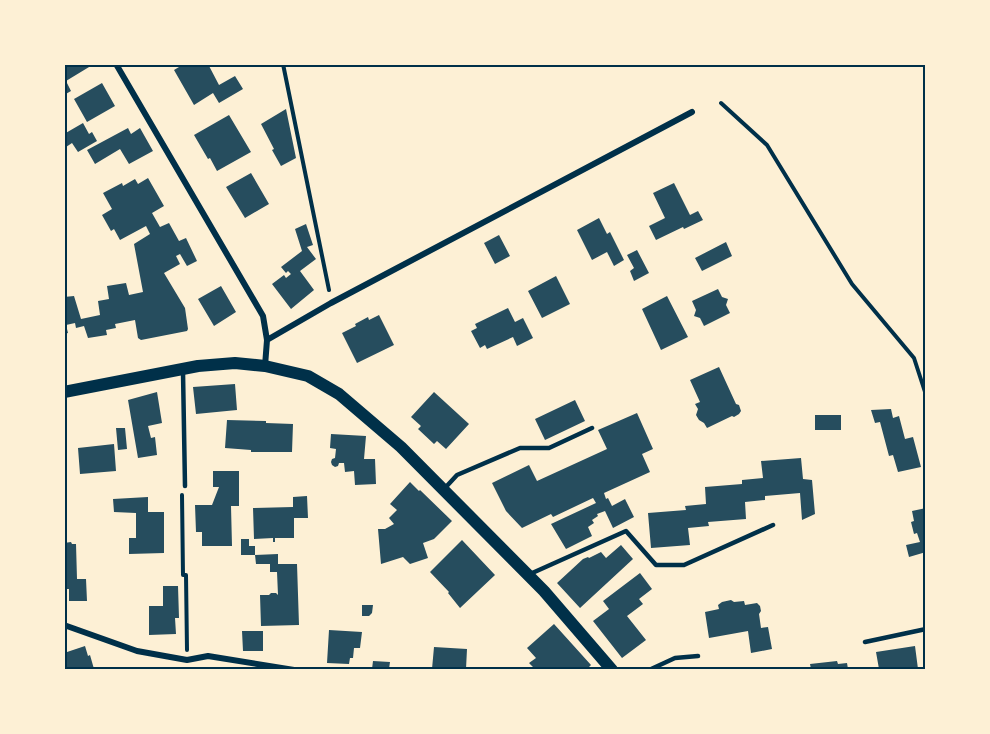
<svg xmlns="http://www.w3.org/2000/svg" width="990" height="734" font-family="Karla,sans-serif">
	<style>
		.building { fill: #264d5e }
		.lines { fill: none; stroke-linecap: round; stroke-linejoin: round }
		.path { stroke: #003049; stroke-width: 4 }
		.service { stroke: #003049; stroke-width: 4.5 }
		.minor { stroke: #003049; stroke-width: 6 }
		.secondary { stroke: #003049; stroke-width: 12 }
		.neatline { fill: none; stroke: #003049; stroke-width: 2 }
	</style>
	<rect width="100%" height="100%" fill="#fdf0d5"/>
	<path class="building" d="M64 64H94L66 81 71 91 64 95Z
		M184 64H208L219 85 235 76 243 89 219 103 213 93 194 105 174 70Z
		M102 83 115 106 87 122 74 99Z
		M286 109 296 158 281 166 272 150 274 149 261 124Z
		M229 115 251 152 217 171 210 158 208 159 194 135Z
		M83 123 89 134 92 132 97 141 78 152 72 143 66 147 64 134Z
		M128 128 131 134 140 128 153 151 129 164 120 149 95 164 87 150Z
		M251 173 269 204 245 218 226 187Z
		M148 178 164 206 152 213 160 227 169 223 179 241 186 238 197 261 187 266 180 254 176 256 180 264 164 273 185 308 188 329 187 331 141 340 138 338 135 320 115 324 116 328 106 330 107 335 88 338 84 326 76 328 75 323 66 325 68 333 64 334V297L74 296 81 319 100 315 98 301 109 299 107 286 126 283 129 295 143 292 134 244 150 234 146 226 120 240 114 229 111 231 102 215 112 209 103 193 122 183 123 186 135 179 138 184Z
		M674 183 690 215 698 211 703 220 684 229 683 227 656 240 649 226 665 218 653 193Z
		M599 218 607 234 610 232 624 260 614 266 607 252 592 260 577 230Z
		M306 224 313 245 307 247 316 259 300 271 314 290 291 309 272 284 284 275 286 278 291 274 288 271 286 273 281 267 302 251 295 229Z
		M499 235 510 256 495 264 484 243Z
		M726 242 732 256 702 271 695 258Z
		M637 250 649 273 634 281 630 271 634 268 627 255Z
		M556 276 570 304 542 318 528 291Z
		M221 286 236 312 214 326 198 299Z
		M718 289 722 297 728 299 726 305 730 313 704 326 700 318 694 316 696 310 692 301Z
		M667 296 688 337 661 350 642 309Z
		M508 308 515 322 523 318 533 338 517 346 513 337 487 349 485 345 480 348 471 331 477 328 475 324Z
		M379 315 394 345 357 363 342 333 356 326 355 324 368 317 369 320Z
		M719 367 736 404 739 405 741 411 739 414 734 417 732 416 707 428 704 423 699 420 696 415 698 409 695 404 700 402 690 380Z
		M235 384 237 410 196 414 193 387Z
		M157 392 162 423 148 426 151 438 155 437 157 455 138 458 128 400Z
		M434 392 469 424 446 449 437 441 434 444 418 429 421 426 411 417Z
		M575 400 585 421 545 440 535 419Z
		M891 409 893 418 899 416 905 439 913 437 921 467 898 472 893 455 889 456 880 422 875 423 871 410Z
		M637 413 653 449 642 454 650 472 604 493 606 499 608 498 612 506 625 499 634 517 613 528 605 511 597 514 598 516 592 520 594 523 588 527 592 536 566 549 551 524 596 503 593 498 553 517 551 514 522 528 506 511 492 483 529 465 537 481 607 449 598 430Z
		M815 415H841V430H815Z
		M227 420 266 421V423L293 424 292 452H251V450L225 448Z
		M116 428H125L127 449 118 450Z
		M331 434 366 436 364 459H375L376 484 355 485 354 471 345 472 344 463H339L338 466 335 467 332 465 331 462 332 459 335 458 336 449 330 448Z
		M114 444 116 471 80 474 78 448Z
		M801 458 803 479 812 480 815 514 802 520 800 493 765 496V500L745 502 746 519 708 522 709 526 688 528 690 545 651 548 648 513 686 510 685 506 706 504 705 487 742 484V480L763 478 761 461Z
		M213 471H239V506H231L232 546H202V532H196L195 505H212L219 487H213Z
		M410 482 419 491 420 490 452 521 434 539 423 543 428 558 410 564 403 557 381 564 378 529H385L394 524 389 518 397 510 390 504Z
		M307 496 308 518H294V538H275V542H273V538L254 539 253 508 293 507V497Z
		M148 497V512H164V553L129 554V538H136V513L114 512 113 499Z
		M926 508V552L909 557 906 545 920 542 917 533 914 534 911 522 914 521 912 511Z
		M241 539H249V546H255V555H241Z
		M462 540 495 575 460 608 448 593 449 592 430 572Z
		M71 542 72 544H76L77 579H86L87 601H69V589H64V543Z
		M621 545 633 559 580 608 557 583 583 559 588 557 589 558 601 552 606 558Z
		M278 554V564H297L299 625 261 626 260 595H269L271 593H276L278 595 277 572H270V564H256L255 555Z
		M640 573 652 589 639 599 643 604 627 616 646 640 622 658 593 621 609 609 603 601Z
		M163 586H178L179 618H175L176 634 149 635V606H163Z
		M731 600 734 602 744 601 745 605 757 603 760 606 761 611 759 614 761 628 768 627 772 649 751 653 748 631 709 638 705 612 719 609 718 605 722 602Z
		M362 605H373L372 613 369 616H362Z
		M554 624 591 665 587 669H535L529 663 536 658 527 648Z
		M329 630 362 632 360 648H354L353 658H350L349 664 327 663Z
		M242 631H263V651H243Z
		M85 646 88 656 90 655 94 669H67L64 653Z
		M915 646 918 669H879L876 652Z
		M434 647 467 649 466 669H432Z
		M373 661 390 662 389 669H372Z
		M837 661 838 664 847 663 848 669H811L810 664Z"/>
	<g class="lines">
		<path class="path" d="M283 64 329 290
			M721 103 767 145 852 284 914 358 926 395
			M182 495 183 575H186L187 650"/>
		<path class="service" d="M183 372 185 486
			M445 488 457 475 520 448H549L592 428
			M530 574 626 531 656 565H684L773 525
			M865 642 926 629
			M649 670 675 658 698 656"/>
		<path class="minor" d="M116 64 263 316 267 340 265 366
			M267 340 331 303 692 112
			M64 625 137 651 187 660 208 656 294 670"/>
		<path class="secondary" d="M64 392 198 366 235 363 265 366 308 376 339 394 401 447 544 591 612 670"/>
	</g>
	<rect width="990" height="734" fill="none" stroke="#fdf0d5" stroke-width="132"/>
	<rect x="66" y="66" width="858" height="602" class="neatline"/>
</svg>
